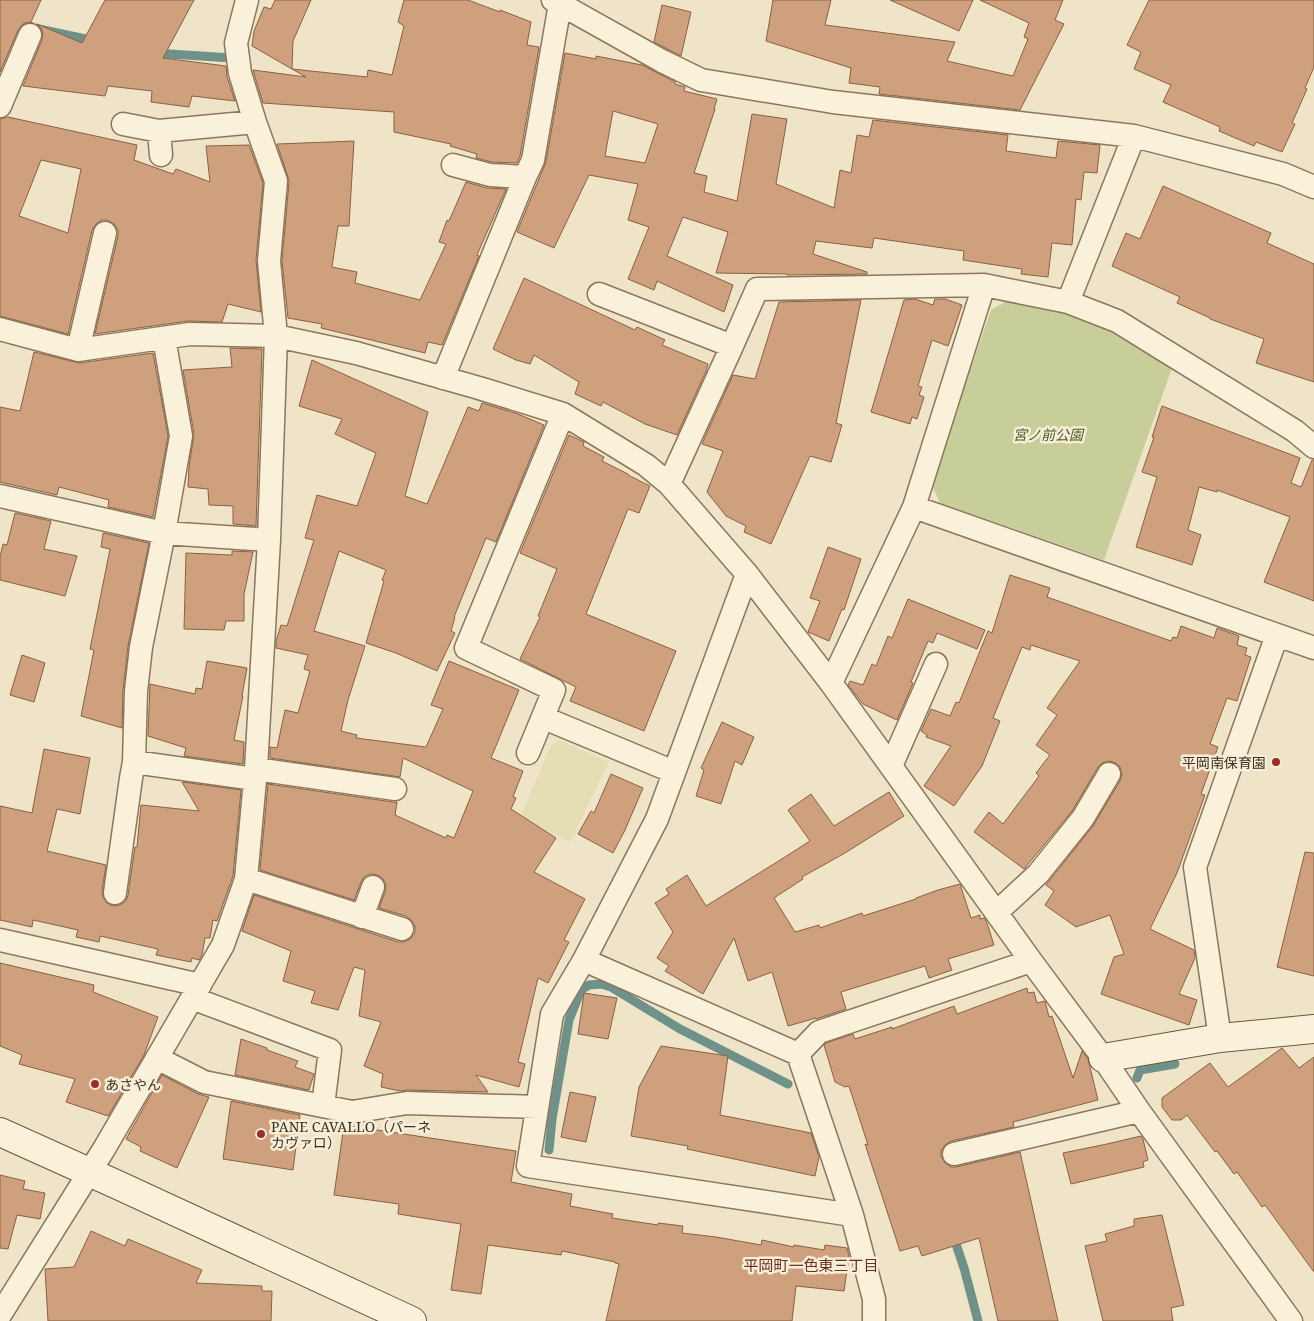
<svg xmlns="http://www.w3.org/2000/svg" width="1314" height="1321" font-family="'Noto Serif','Noto Sans JP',serif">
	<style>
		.farmland { fill: #e5deb4 }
		.green { fill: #c7ce9a }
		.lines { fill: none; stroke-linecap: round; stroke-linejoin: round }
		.stream { stroke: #6e928a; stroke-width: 9 }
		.building { fill: #cea07d; stroke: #8b6041; fill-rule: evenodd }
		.street-casing { stroke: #8c765c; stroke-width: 25 }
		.secondary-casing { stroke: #6d573f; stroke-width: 30 }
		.street { stroke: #faf1db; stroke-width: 22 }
		.secondary { stroke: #faf1db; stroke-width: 28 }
		.poi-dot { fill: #9c2d2b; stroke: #f6eed7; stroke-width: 2 }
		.labels { text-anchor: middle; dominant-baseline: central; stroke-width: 5; stroke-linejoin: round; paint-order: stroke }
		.park-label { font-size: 14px; font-style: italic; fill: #4a5826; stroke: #f6eed7 }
		.poi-label { font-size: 14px; fill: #3c2e20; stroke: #f6eed7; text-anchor: start }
		.neighbourhood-label { font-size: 15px; fill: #69301e; stroke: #f6eed7 }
	</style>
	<rect width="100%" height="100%" fill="#efe4c7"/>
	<path class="farmland" d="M559 740 609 762 570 842 520 817 552 744Z"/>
	<path class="green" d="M1012 298 1091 320 1172 368 1104 560 940 503 931 483 991 310Z"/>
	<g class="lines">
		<path class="stream" d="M0 19 20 25 95 41
			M154 53 232 58
			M1137 1078 1140 1070 1175 1064
			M549 1150 552 1119 569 1020 581 990 589 985 601 984 611 987 680 1029 788 1084
			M953 1235 964 1268 978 1321"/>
	</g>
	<path class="building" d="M0 0H41L31 22 33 23 28 22 23 24 18 30 0 72Z
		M105 0H194L163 58 226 66 227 77 235 101 192 96 189 107 151 102 152 91 108 86 105 96 23 86 42 40 43 33 41 28 37 24 82 43Z
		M275 0H311L293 41 292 69 252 46 254 31 264 7 271 9Z
		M404 0H468L500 12V10L531 22 527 45 539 47 520 156 517 163 492 162 476 158 477 154 450 146 451 144 394 132V112L263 103 253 70 306 77 292 69 367 77 368 70 392 75 404 26 398 22Z
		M773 0H831L825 25 955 42 947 61 1013 76 1028 39 1024 37 1029 23 980 0H1063L1055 20 1064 24 1020 110 879 94 880 87 849 83 851 68 766 41Z
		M890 0H973L959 31Z
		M1149 0H1314V67L1305 88 1307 89 1292 123 1295 124 1282 152 1256 142 1254 146 1219 131 1220 127 1163 102 1171 85 1134 69 1141 52 1127 45Z
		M662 5 691 12 681 56 654 42Z
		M565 53 596 59V56L642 65 675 82V84L685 87 684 91 717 99 714 109H715L694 173 707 176 704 192 737 201 752 114 787 119 776 184 834 208 840 170 851 173 857 135 869 137 873 120 1008 135 1006 151 1056 158 1058 141 1100 145 1097 173 1084 172 1081 200 1076 199 1072 245 1052 243 1048 277 1021 274 1022 269 963 260 964 251 874 238 872 248 816 241 813 254 867 272V274L787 275V274L716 273 728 232 683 217 667 256 733 285 724 312 657 281 654 290 628 279 649 227 628 220 638 184 589 175 554 248 517 232 546 162ZM613 111 658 124 645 163 605 156Z
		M8 117 137 145 134 160 173 174 176 169 210 182 206 146 249 145 263 183 256 260 261 312 228 304 222 322 188 321 95 334 118 236V230L114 224 107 220H102L96 224 92 230 68 334 0 316V119ZM41 160 81 169 68 233 19 216Z
		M354 141 349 226H338L332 267 357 272 355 283 420 300 446 244 439 242 447 220 449 221 466 182 487 188 506 189 477 255 479 256 442 345 428 342 425 353 321 328 322 324 288 318 282 261 289 182 288 177 277 144Z
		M1163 186 1271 233 1267 243 1314 264V382L1256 363 1264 339 1210 319V318L1177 303 1180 297 1112 266 1126 233 1140 239Z
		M524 278 635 330 637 327 665 340 662 345 708 364 706 371 677 435 645 424 603 402 601 406 575 394 579 382 534 355 530 364 516 360 493 349Z
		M915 299 933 305 935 299H945L962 305 948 346 932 340 918 386 922 387 919 395 924 397 917 419 912 417 910 424 871 412 904 300Z
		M861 300 836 423 842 425 831 462 810 456 771 544 744 532 746 526 726 516 707 492 723 451 702 444 733 375 755 379 779 302Z
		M230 348 262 349 256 526 233 524V506L209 505 208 489 188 487 189 467 194 434 183 370 232 367Z
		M34 352 79 363 153 353 168 436 153 517 108 507 109 500 59 487 57 495 0 482V407L20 411Z
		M312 360 428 412 405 496 427 504 468 407 479 411 482 403 518 414 544 425 496 542 486 538 454 617H455L451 631 455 633 437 671 396 653 366 643 384 581 382 580 386 570 339 551 314 631 365 646 348 700 341 731 357 735 356 738 426 747 443 709 431 705 449 661 519 690 491 758 523 771 513 797 516 798 511 809 556 838 534 872 585 899 564 940 569 942 548 983 538 978 518 1062 525 1064 519 1087 476 1075 488 1092 407 1090 400 1091 381 1087 383 1074 364 1066 381 1022 359 1016 365 970 354 967 338 1010 311 1003 315 991 283 981 291 951 242 931 254 895 398 942H404L410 939 415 933V926L411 920 406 916 379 908 385 892 386 885 383 879 378 875 370 874 364 877 361 882 354 900 260 870 268 784 393 802H397L395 815 446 838 447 835 454 838 473 791 403 758 400 777 270 758V747L277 748 285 710 298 713 310 671 304 669 308 655 276 648V641L281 625 287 626 314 540 305 538 317 495 357 506 376 453 335 434 342 419 299 406Z
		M1162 406 1300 458 1291 483 1301 487 1312 460H1314V601L1264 582 1290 517 1217 490V492L1199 487 1188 530 1201 535 1192 565 1136 547 1157 477 1142 472 1154 437H1152Z
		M569 435 584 442 583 446 604 457 602 461 628 474V475L650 486 639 513 628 509 586 614 676 651 644 731 570 701 576 687 520 659 540 617 538 616 557 569 520 553Z
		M15 513 51 521 44 549 77 556 65 596 0 580V557L3 544 7 545Z
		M103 533 149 543 128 646 123 690 122 728 81 716 94 650 90 649 110 549 101 547Z
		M828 547 861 559 844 610 842 609 829 641 808 632 820 601 810 598Z
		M232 551 253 552 244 594V621H226L224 630 184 629 186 553 232 555Z
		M1010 575 1050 588 1047 597 1171 641 1173 637 1177 638 1181 626 1214 638 1217 628 1239 636 1237 645 1247 648 1245 655 1251 657 1237 701 1227 698 1210 744 1218 747 1201 794 1205 795 1177 873 1150 929 1194 950 1195 958 1179 994 1197 1000 1189 1025 1101 994 1114 957 1124 954 1110 915 1076 927 1045 905 1054 891 1046 885 1093 826 1120 781 1122 774 1120 767 1116 763 1109 761 1102 763 1098 767 1072 811 1024 869 974 832 989 812 1003 824 1039 776 1036 773 1050 755 1036 745 1057 715 1047 708 1080 661 1031 645 1030 650 1022 647 993 718 1000 721 982 766 954 806 924 786 951 746 926 737 927 735 921 731 931 709 950 716 956 702 959 703 988 631 992 633Z
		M908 599 985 630 977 649 937 633 933 643 928 641 911 682 913 683 897 720 863 704 848 685 850 681 863 685 872 664 876 666 888 636 892 638Z
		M22 655 45 663 34 702 10 695Z
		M207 661 247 668 242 696H243L234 740 244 742 243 764 184 756 186 748 148 736 150 684 195 694 196 688 202 689Z
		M722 722 754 737 742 765 735 761 721 804 696 796 704 770 701 768Z
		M44 749 90 758 80 814 57 809 47 851 106 865 102 891 103 897 107 903 113 906 120 905 126 901 128 895 135 847H137L141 805 199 811 182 782 241 790 233 876 217 921 213 920 210 938H205L202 955 199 960 192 958 191 962 156 955 158 949 100 936 99 942 76 937 78 930 33 920 32 927 0 920V806L32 813Z
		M611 774 643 788 625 830 613 853 578 834 591 811 594 813Z
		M889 792 904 816 845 853 802 877 803 879 774 898 795 932 819 925 820 928 862 913 863 916 916 899V898L938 890 960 884 971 918 980 915V919L984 918 987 923 994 945 948 959 952 970 929 978 925 966 841 992 846 1009 816 1019V1018L788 1026 772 972 748 981 734 938 703 994 665 971 669 966 657 958 673 932 655 903 669 894 666 889 687 875 706 906 777 862 810 841 788 810 811 794 834 826Z
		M1305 852 1314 853V976L1277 967Z
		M0 963 94 985 93 992 158 1017 144 1055 108 1116 66 1102 75 1079 19 1064 22 1055 0 1046Z
		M1027 988 1028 993 1034 992 1037 1003 1045 1001 1049 1017 1052 1016 1073 1078 1082 1051 1088 1059 1098 1100 1013 1122 1014 1127 951 1141 945 1145 941 1151V1156L945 1163 951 1167H956L1020 1152 1058 1321H998L979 1238 922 1256 918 1246 900 1251 865 1144 868 1145 849 1086 845 1087 835 1082 824 1045 826 1043 853 1034 855 1039 892 1027V1029L954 1006 957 1014Z
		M584 993 617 998 608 1039 578 1034Z
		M241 1039 267 1048V1050L298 1061 295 1067 314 1074 309 1090 235 1075Z
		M661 1046 728 1056 720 1115 811 1133 819 1157 815 1176 687 1149 688 1146 631 1136 639 1087Z
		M1282 1048 1299 1068 1314 1057V1272L1265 1205 1262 1207 1237 1172 1234 1174 1217 1151 1215 1152 1187 1115 1181 1120H1172L1162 1107V1098L1210 1063 1228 1087Z
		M162 1075 198 1094 209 1097 177 1168 140 1151 141 1147 126 1139Z
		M570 1092 596 1097 586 1142 561 1137Z
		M231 1101 300 1115 293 1170 223 1159Z
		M344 1125 516 1151 511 1182 572 1194 570 1206 613 1214 612 1218 658 1225V1223L683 1226 682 1233 716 1237 761 1245 762 1240 794 1247V1245L824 1250 825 1245 847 1248 849 1256 844 1291 796 1286 792 1321H606L619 1264 615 1263V1262L562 1251 561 1255 488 1245 481 1294 451 1290 461 1224 398 1214 399 1204 334 1195Z
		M1141 1136 1143 1139 1148 1160 1143 1162 1144 1167 1071 1184 1063 1153 1107 1144Z
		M0 1175 25 1181 23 1189 45 1193 40 1219 17 1215 8 1249 0 1248Z
		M1162 1215 1184 1305 1171 1308 1173 1321H1103L1085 1246 1107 1241 1105 1234 1134 1226V1219Z
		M91 1231 125 1246 128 1239 202 1270 196 1283 262 1286V1291H272L271 1321H48L45 1269 74 1267Z"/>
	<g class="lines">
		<defs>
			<path id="street" d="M553 0 662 61 701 80 833 102 1134 136 1283 174 1314 187
				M0 106 30 35
				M123 124 159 131 255 122
				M159 131 161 155
				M453 165 490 175 525 177
				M599 294 732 346
				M1068 302 1134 136
				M0 329 78 350 190 334 276 336 356 353 479 388 563 414 646 465 669 484 747 574 831 683 1031 961 1103 1058 1139 1111 1291 1321
				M78 350 105 233
				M443 378 525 177 533 160 560 4
				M669 484 732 346 757 289 984 285
				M0 496 164 533 269 540
				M914 507 1314 648
				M747 574 657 819 584 960 552 1014 528 1166 852 1215
				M831 683 914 507 984 285 1068 302 1117 321 1295 431 1314 447
				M544 718 674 772
				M528 753 554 690 466 648 563 414
				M134 762 255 779
				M891 766 936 664
				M256 769 395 789
				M246 879 402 929
				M115 893 131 778 134 762 136 691 141 647 164 533 181 436 164 338
				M997 912 1038 874 1083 818 1109 774
				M362 917 373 887
				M0 940 200 985
				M584 960 798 1054 852 1215 874 1299V1321
				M192 998 330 1050 323 1106
				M1220 1038 1195 867 1277 635
				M798 1054 819 1032 1031 961
				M157 1058 204 1082 352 1112 407 1103 537 1107
				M954 1154 1139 1111
				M0 1315 104 1149 223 945 246 879 256 769 269 540 276 336 269 261 276 181 255 122 240 73 236 43 247 0"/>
			<path id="secondary" d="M1103 1058 1220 1038 1314 1029
				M0 1132 120 1186 412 1321"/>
		</defs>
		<use href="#street" class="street-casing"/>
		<use href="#secondary" class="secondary-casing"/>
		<use href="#street" class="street"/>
		<use href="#secondary" class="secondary"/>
	</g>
	<g class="poi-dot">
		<circle cx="1276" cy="762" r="5"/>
		<circle cx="95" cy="1084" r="5"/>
		<circle cx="261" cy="1134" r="5"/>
	</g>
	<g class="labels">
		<g class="park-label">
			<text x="1048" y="434">宮ノ前公園</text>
		</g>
		<g class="poi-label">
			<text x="1266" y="762" text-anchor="end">平岡南保育園</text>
			<text x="105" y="1084">あさやん</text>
			<text x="271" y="1126">PANE CAVALLO（パーネ<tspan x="271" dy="16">カヴァロ）</tspan></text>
		</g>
		<g class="neighbourhood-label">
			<text x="811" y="1265">平岡町一色東三丁目</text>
		</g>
	</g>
</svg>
